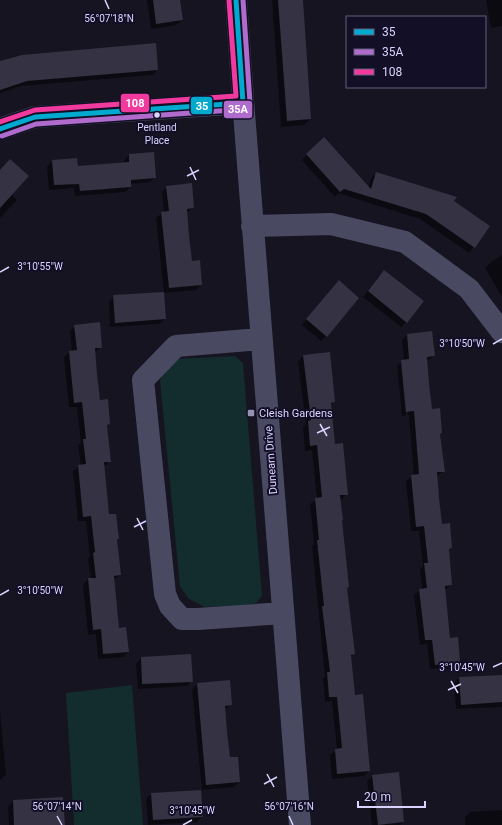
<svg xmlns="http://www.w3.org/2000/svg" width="502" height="825" font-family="Roboto,sans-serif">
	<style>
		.green { fill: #132c2d }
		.shadow { fill: #0007 }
		.building { fill: #343243 }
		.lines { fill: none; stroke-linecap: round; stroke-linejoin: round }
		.street { stroke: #4a4962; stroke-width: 22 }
		.bus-1-casing { stroke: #130f26; stroke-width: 8 }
		.bus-2-casing { stroke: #130f26; stroke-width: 8 }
		.bus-3-casing { stroke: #130f26; stroke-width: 8 }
		.bus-1 { stroke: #00a9ce; stroke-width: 5 }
		.bus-2 { stroke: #b06ccc; stroke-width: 5 }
		.bus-3 { stroke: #f13a9d; stroke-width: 5 }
		.ticks { fill: none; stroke: #d9d4ff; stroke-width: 1.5 }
		.bus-dot { fill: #d9d4ff; stroke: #130f26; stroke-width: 1.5 }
		.poi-dot { fill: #9591b1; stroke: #130f26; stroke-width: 1.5 }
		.labels { text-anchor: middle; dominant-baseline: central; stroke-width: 4; stroke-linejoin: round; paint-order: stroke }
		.bus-label { font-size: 10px; fill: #d9d4ff; stroke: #130f26 }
		.poi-label { font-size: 11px; fill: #d9d4ff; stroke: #130f26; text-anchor: start }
		.street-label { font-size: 11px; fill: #d9d4ff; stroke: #130f26 }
		.ticks-label { font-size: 10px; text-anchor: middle; fill: #d9d4ff; stroke: #130f26; stroke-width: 4; stroke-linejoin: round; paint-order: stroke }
		.line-badge { stroke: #130f26; stroke-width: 1.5 }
		.badge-label { font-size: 11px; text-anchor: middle; font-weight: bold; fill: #fff }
	</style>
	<rect width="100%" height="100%" fill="#161421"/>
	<path class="green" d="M235 356 243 363 262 596 256 603 251 606 204 607 188 598 180 586 160 381 165 369 177 359Z
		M132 685 143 825H74L66 693Z"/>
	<path class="shadow" d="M147 0H179L182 20 176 25 151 29Z
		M272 0H302L310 119 304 125 281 127Z
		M486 0H502V26L491 28Z
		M0 62 157 70 152 75 21 86 0 93Z
		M307 154 368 188 371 178 376 173 452 202 488 226 474 247 469 253 420 219 338 193 335 197 302 160Z
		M129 155 155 177 150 182 130 184V187L125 192 75 196 74 188 49 190 47 167 52 161 77 167 124 163V160Z
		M0 171 11 194 17 200 0 218Z
		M167 187 193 208 186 213 191 262 201 285 196 290 164 293 156 218 162 213 164 212 162 192Z
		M502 255V297L485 268 490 263Z
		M379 276 406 322 401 327 363 297Z
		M334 287 326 336 321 341 302 325Z
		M114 296 165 319 159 324 110 327 109 302Z
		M75 326 101 347 94 353 99 401 109 424 107 426 110 461 103 467 108 515 116 540 120 575 113 580 118 629 128 652 123 657 98 659 96 634 88 635 83 585 88 579H91L88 559 90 557 86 521H78L73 471 79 466H81L78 445 81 443 77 407H69L64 357 70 352H72L70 331Z
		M431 332 434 356 427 361 431 410 441 433 439 435 444 471 436 477 441 525 451 548 448 551 451 585 445 590 450 639 459 662 454 667 430 669 427 644 420 645 414 595 420 590 422 589 420 569 423 566 419 531H411L406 481 412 476H414L409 415H408L403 364H401L406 416H402L397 366 402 361 404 360 402 340 407 335Z
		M329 353 334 402 331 405 334 445 347 494 342 499 340 500 348 587 346 589 354 654 350 657 354 696 369 771 364 776 332 779 330 755 337 750 332 701 325 702 323 678 325 676 312 546 314 544 310 504 317 499 312 450 305 451 303 427 306 424 298 361 303 356Z
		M141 658 192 681 187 686 138 689 136 664Z
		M502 676V707L456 709 454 684 459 678Z
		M229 681 231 705 224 710 229 758 239 782 234 787 202 790 192 690 197 684Z
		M0 710 6 775 0 780Z
		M398 773 403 822 400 825H372L367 781 372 776Z
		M151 794 202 816 197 822 148 825 146 799Z
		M62 798 63 825H9L8 807 13 801Z
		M502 810V825H465V817L470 812Z"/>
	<path class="building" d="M153 0H180L183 20 156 24Z
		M278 0H303L311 119 287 121Z
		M156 43 158 70 27 81 0 90V61L22 55Z
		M324 137 371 189 376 172 457 197 454 201 490 226 475 248 426 214 344 189 340 192 306 154Z
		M154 152 156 178 131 180V187L80 191 79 184 54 185 52 160 77 158 78 166 129 162V154Z
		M10 159 29 176 0 208V170Z
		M192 183 194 208 187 209 189 235 192 261 200 260 202 285 169 288 161 212 169 211 166 186Z
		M384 270 424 301 407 323 368 291Z
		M339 280 359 298 327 337 306 319Z
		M164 292 166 319 115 323 113 295Z
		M100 322 102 348H95L97 374 100 400 108 399 110 424 107 425 111 462H104L109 514H116L119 539H117L121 575 114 576 119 628 126 627 129 652 103 654 101 629 93 630 88 578H96L93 553 95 552 91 516 83 517 78 465 86 464 83 439H86L82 402 74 403 69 351 77 350 74 325Z
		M432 331 435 356 427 357 429 383 432 409 440 408 442 433 440 434 445 472H437L439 498 442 524 450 523 452 548 449 549 452 585 445 586 450 638 458 637 460 662 435 665 432 640H425L419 589 427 588 424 563H428L424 526 416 527 411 475 419 474 414 411 406 412 401 360 409 359 407 334Z
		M330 352 335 402 331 403 335 444 343 443 348 495H340L343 520H342L349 587 347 588 355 654 351 655 355 695 363 694 370 771 337 774 335 749 342 748 337 697H329L327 672H330L322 606H324L317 540H319L315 498 322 497 317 445 310 446 308 421 311 420 303 355Z
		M191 654 193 682 142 684 141 657Z
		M502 675V702L461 705 459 677Z
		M230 680 232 705 225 706 227 732 230 757H238L240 782 206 785 197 683Z
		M399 772 404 822 378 825 372 775Z
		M201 790 203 817 153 820 151 793Z
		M63 797 65 825H14L13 800Z"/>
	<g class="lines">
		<path class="street" d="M236 0 244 113 300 825
			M0 129 35 117 243 103
			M252 226 331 224 405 242 469 289 502 332
			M261 339 176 346 143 380 165 594 170 606 182 619H198L283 613"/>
		<defs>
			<path id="bus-1" d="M0 129 35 117 243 103 236 0"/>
			<path id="bus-2" d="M2 136 36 124 247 109 250 103 243 0"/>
			<path id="bus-3" d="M0 122 35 110 236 96 229 0"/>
		</defs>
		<use href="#bus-1" class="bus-1-casing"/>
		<use href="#bus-2" class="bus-2-casing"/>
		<use href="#bus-3" class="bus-3-casing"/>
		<use href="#bus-1" class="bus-1"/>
		<use href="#bus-2" class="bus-2"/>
		<use href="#bus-3" class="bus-3"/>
	</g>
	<path class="ticks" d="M105 0 109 9M190 167 196 180M187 176 199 170M0 272 9 267M493 344 502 339M320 424 327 436M317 433 330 427M137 518 143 530M134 527 146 521M0 595 9 590M493 667 502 663M451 681 458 693M448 690 461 684M267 774 274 787M264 784 277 777M57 816 62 825M289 816 293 825M183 825 192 820"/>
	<circle class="bus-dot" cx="157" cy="115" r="3.5"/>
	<rect class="poi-dot" x="247" y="409" width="8" height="8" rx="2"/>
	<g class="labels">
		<g class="bus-label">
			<text x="157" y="127">Pentland<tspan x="157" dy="13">Place</tspan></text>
		</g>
		<g class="poi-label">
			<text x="259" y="413">Cleish Gardens</text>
		</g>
		<g class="street-label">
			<text transform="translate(271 460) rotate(-94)">Dunearn Drive</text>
		</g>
	</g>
	<g class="ticks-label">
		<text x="109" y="22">56°07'18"N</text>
		<text x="40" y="270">3°10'55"W</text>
		<text x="462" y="347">3°10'50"W</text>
		<text x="40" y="594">3°10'50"W</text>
		<text x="462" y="671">3°10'45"W</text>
		<text x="57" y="810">56°07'14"N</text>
		<text x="289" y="810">56°07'16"N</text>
		<text x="192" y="814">3°10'45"W</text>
	</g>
	<g class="line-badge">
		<rect x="120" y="93" width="30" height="20" rx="4" fill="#f13a9d"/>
		<rect x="190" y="96" width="23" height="19" rx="4" fill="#00a9ce"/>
		<rect x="223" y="100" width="30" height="19" rx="4" fill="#b06ccc"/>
	</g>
	<g class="badge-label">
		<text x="135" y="107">108</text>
		<text x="202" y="110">35</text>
		<text x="238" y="113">35A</text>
	</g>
	<rect x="346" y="16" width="140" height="72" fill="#130f26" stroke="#625e7d"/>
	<rect x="354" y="29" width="20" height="6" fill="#00a9ce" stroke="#625e7d"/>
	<text x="382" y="36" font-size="12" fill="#d9d4ff">35</text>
	<rect x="354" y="49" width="20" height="6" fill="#b06ccc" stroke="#625e7d"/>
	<text x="382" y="56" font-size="12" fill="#d9d4ff">35A</text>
	<rect x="354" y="69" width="20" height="6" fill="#f13a9d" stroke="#625e7d"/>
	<text x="382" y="76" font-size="12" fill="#d9d4ff">108</text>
	<path d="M358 801v6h67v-6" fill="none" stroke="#d9d4ff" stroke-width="2"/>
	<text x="364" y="801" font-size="12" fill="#d9d4ff" stroke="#130f26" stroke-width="3" paint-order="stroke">20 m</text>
</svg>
